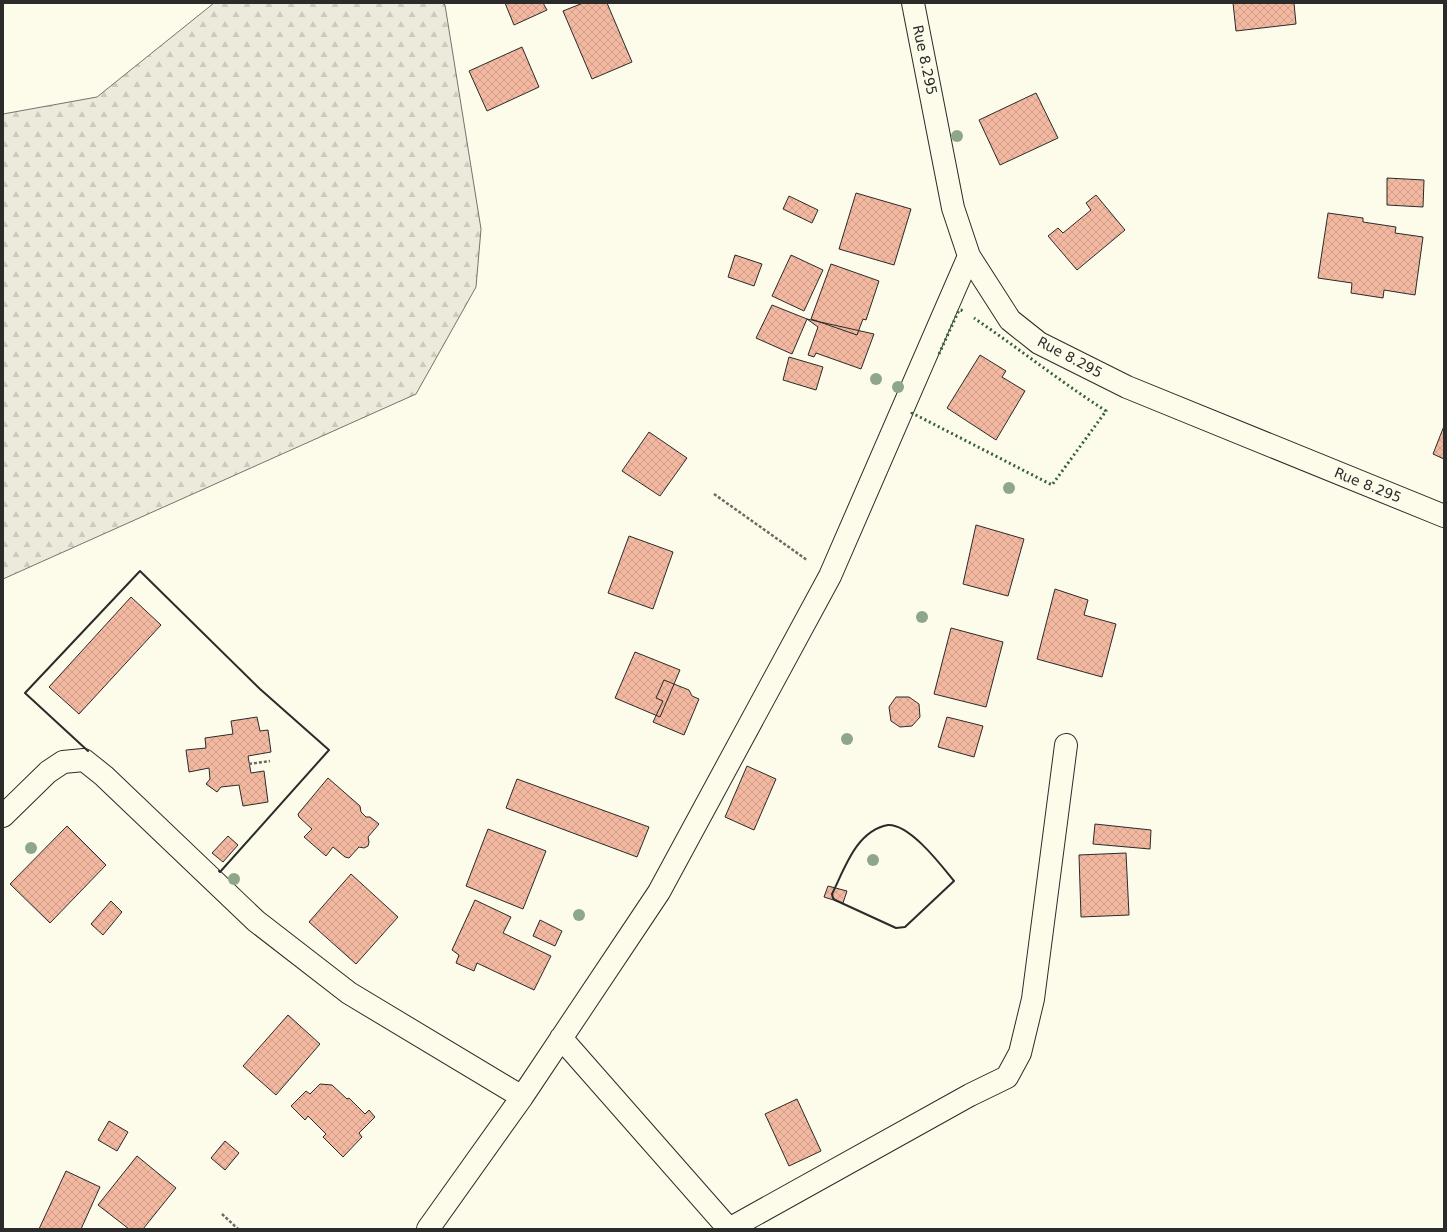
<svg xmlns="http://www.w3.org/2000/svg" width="1447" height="1232" font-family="'DejaVu Sans',sans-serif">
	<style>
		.forest { fill: url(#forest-firs); stroke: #74746e }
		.building { fill: url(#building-cross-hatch); stroke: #2b2b2b }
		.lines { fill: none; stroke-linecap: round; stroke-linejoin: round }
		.street-casing { stroke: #2b2b2b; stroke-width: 24 }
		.path { stroke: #6a6964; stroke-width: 2.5; stroke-dasharray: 3 2; stroke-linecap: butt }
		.street { stroke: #fdfbea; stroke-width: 22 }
		.hedge { stroke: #34623c; stroke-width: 3; stroke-dasharray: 2 3; stroke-linecap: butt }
		.wall { stroke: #2b2b2b; stroke-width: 2 }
		.tree { fill: #8ea78a }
		.labels { text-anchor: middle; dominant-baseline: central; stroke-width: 3; stroke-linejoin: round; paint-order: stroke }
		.street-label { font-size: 14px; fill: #2b2b2b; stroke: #fdfbea }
	</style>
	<defs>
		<pattern id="forest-firs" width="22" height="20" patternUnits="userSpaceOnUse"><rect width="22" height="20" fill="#ecebdb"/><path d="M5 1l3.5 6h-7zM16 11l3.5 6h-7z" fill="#cbcabc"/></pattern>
		<pattern id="building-cross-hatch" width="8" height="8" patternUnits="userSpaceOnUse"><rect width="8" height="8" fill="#f2b8a0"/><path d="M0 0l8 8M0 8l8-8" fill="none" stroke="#d09e8a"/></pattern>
	</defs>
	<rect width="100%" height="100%" fill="#fdfbea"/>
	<path class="forest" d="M214 3H442L445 5 481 229 476 287 416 394 3 579V114L97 97Z"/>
	<path class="building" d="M505 3H543L547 10 514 25Z
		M583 3H607L632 62 592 79 563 11Z
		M1233 3H1294L1296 24 1236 31Z
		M522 47 539 87 487 111 469 71Z
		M1036 93 1058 138 1000 165 979 120Z
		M1387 178 1424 180 1423 207 1387 205Z
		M856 193 911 209 894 265 839 249Z
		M1096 195 1125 230 1077 270 1048 236 1058 228 1063 233 1091 210 1086 203Z
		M789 196 818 210 812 223 783 209Z
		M1328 213 1363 218V222L1396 227 1395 233 1423 237 1415 295 1384 290 1383 298 1351 293 1352 283 1318 278Z
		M735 255 762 264 754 286 728 277Z
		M791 255 823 270 804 311 772 296Z
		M831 264 879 281 866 320 863 319 857 335 811 319Z
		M772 305 807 319 792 354 756 338Z
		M807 319 874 334 861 369 816 353 814 357 808 355 818 327Z
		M980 355 1006 371 1002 377 1025 391 996 440 947 408Z
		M789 357 823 367 816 390 783 380Z
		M1444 426V459L1433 454Z
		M649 432 687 458 660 496 622 471Z
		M976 525 1024 539 1008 596 963 584Z
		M629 536 673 552 653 609 608 593Z
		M1055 589 1088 600 1084 615 1116 624 1102 677 1037 659Z
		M131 597 161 625 79 714 49 687Z
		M951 628 1003 642 986 707 934 694Z
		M635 652 680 670 660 717 615 698Z
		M664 680 689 690 692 696 699 699 684 735 653 722 663 701 656 698Z
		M896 697H909L919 704 920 717 912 726 900 727 891 721 889 707Z
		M257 717 260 731 268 730 271 752 248 756 251 773 264 771 268 802 243 806 239 785 221 787 217 792 206 784 210 779 209 768 189 772 186 750 206 748 205 738 233 734 231 721Z
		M947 717 983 726 974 757 938 747Z
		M747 766 776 779 754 830 725 817Z
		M328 778 360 806 361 812 366 817H370L379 824 368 837 369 842 368 846 364 848 359 847 349 858 345 857 333 847 326 856 304 837 312 829 299 817 298 814Z
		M517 779 649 827 637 857 506 808Z
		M1095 824 1151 830 1150 849 1093 844Z
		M67 826 106 865 50 923 10 884Z
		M488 829 546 851 523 909 466 886Z
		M228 836 238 845 223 862 212 853Z
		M1126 853 1129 915 1081 917 1079 855Z
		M351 874 398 917 356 964 309 922Z
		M828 886 847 891 843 903 824 897Z
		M475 900 511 917 503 933 551 956 534 990 477 963 474 971 456 963 459 955 452 950Z
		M111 901 122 912 103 935 91 924Z
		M540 920 562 931 555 946 533 936Z
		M288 1015 320 1044 276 1095 243 1066Z
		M320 1084 332 1085 347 1099 349 1098 365 1114 369 1110 375 1117 359 1133 362 1137 343 1157 323 1137 326 1134 308 1116 305 1120 291 1106 306 1091 310 1094Z
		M797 1099 821 1151 789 1166 765 1114Z
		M109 1121 128 1132 117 1151 98 1140Z
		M225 1141 239 1153 225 1170 211 1158Z
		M137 1156 176 1188 143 1229H129L98 1205Z
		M66 1171 100 1187 81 1229H39Z"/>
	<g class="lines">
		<defs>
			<path id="street" d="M913 3 953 208 969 256 1010 320 1039 343 1127 387 1444 516
				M3 816 48 772 63 762 84 760 104 776 256 921 349 993 522 1097
				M561 1038 729 1229 970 1095 1007 1077 1020 1053 1033 999 1066 745
				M428 1229 522 1097 659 892 830 576 969 256"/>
		</defs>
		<use href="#street" class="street-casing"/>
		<path class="path" d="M714 494 807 560
			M249 764 270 761
			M222 1214 238 1229"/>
		<use href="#street" class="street"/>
		<path class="hedge" d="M939 354 959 310H961L964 312
			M912 412V413L1052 485 1106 411C1061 382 1018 348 974 318"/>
		<path class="wall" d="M88 751 25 693 140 571 260 689 329 750 220 872 219 871
			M888 825C910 824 941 865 954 881L905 927 896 928 835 900 833 898 832 894C845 868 856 831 888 825Z"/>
	</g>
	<g class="tree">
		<circle cx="957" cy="136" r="6"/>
		<circle cx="876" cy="379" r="6"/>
		<circle cx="898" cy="387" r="6"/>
		<circle cx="1009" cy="488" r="6"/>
		<circle cx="922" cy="617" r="6"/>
		<circle cx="847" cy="739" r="6"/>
		<circle cx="31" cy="848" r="6"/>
		<circle cx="873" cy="860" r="6"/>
		<circle cx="234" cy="879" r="6"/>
		<circle cx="579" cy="915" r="6"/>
	</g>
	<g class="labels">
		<g class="street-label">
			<text transform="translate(925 60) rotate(78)">Rue 8.295</text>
			<text transform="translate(1070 357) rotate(28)">Rue 8.295</text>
			<text transform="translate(1368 485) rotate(22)">Rue 8.295</text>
		</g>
	</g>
	<rect width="1447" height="1232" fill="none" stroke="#2b2b2b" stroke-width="8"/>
</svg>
